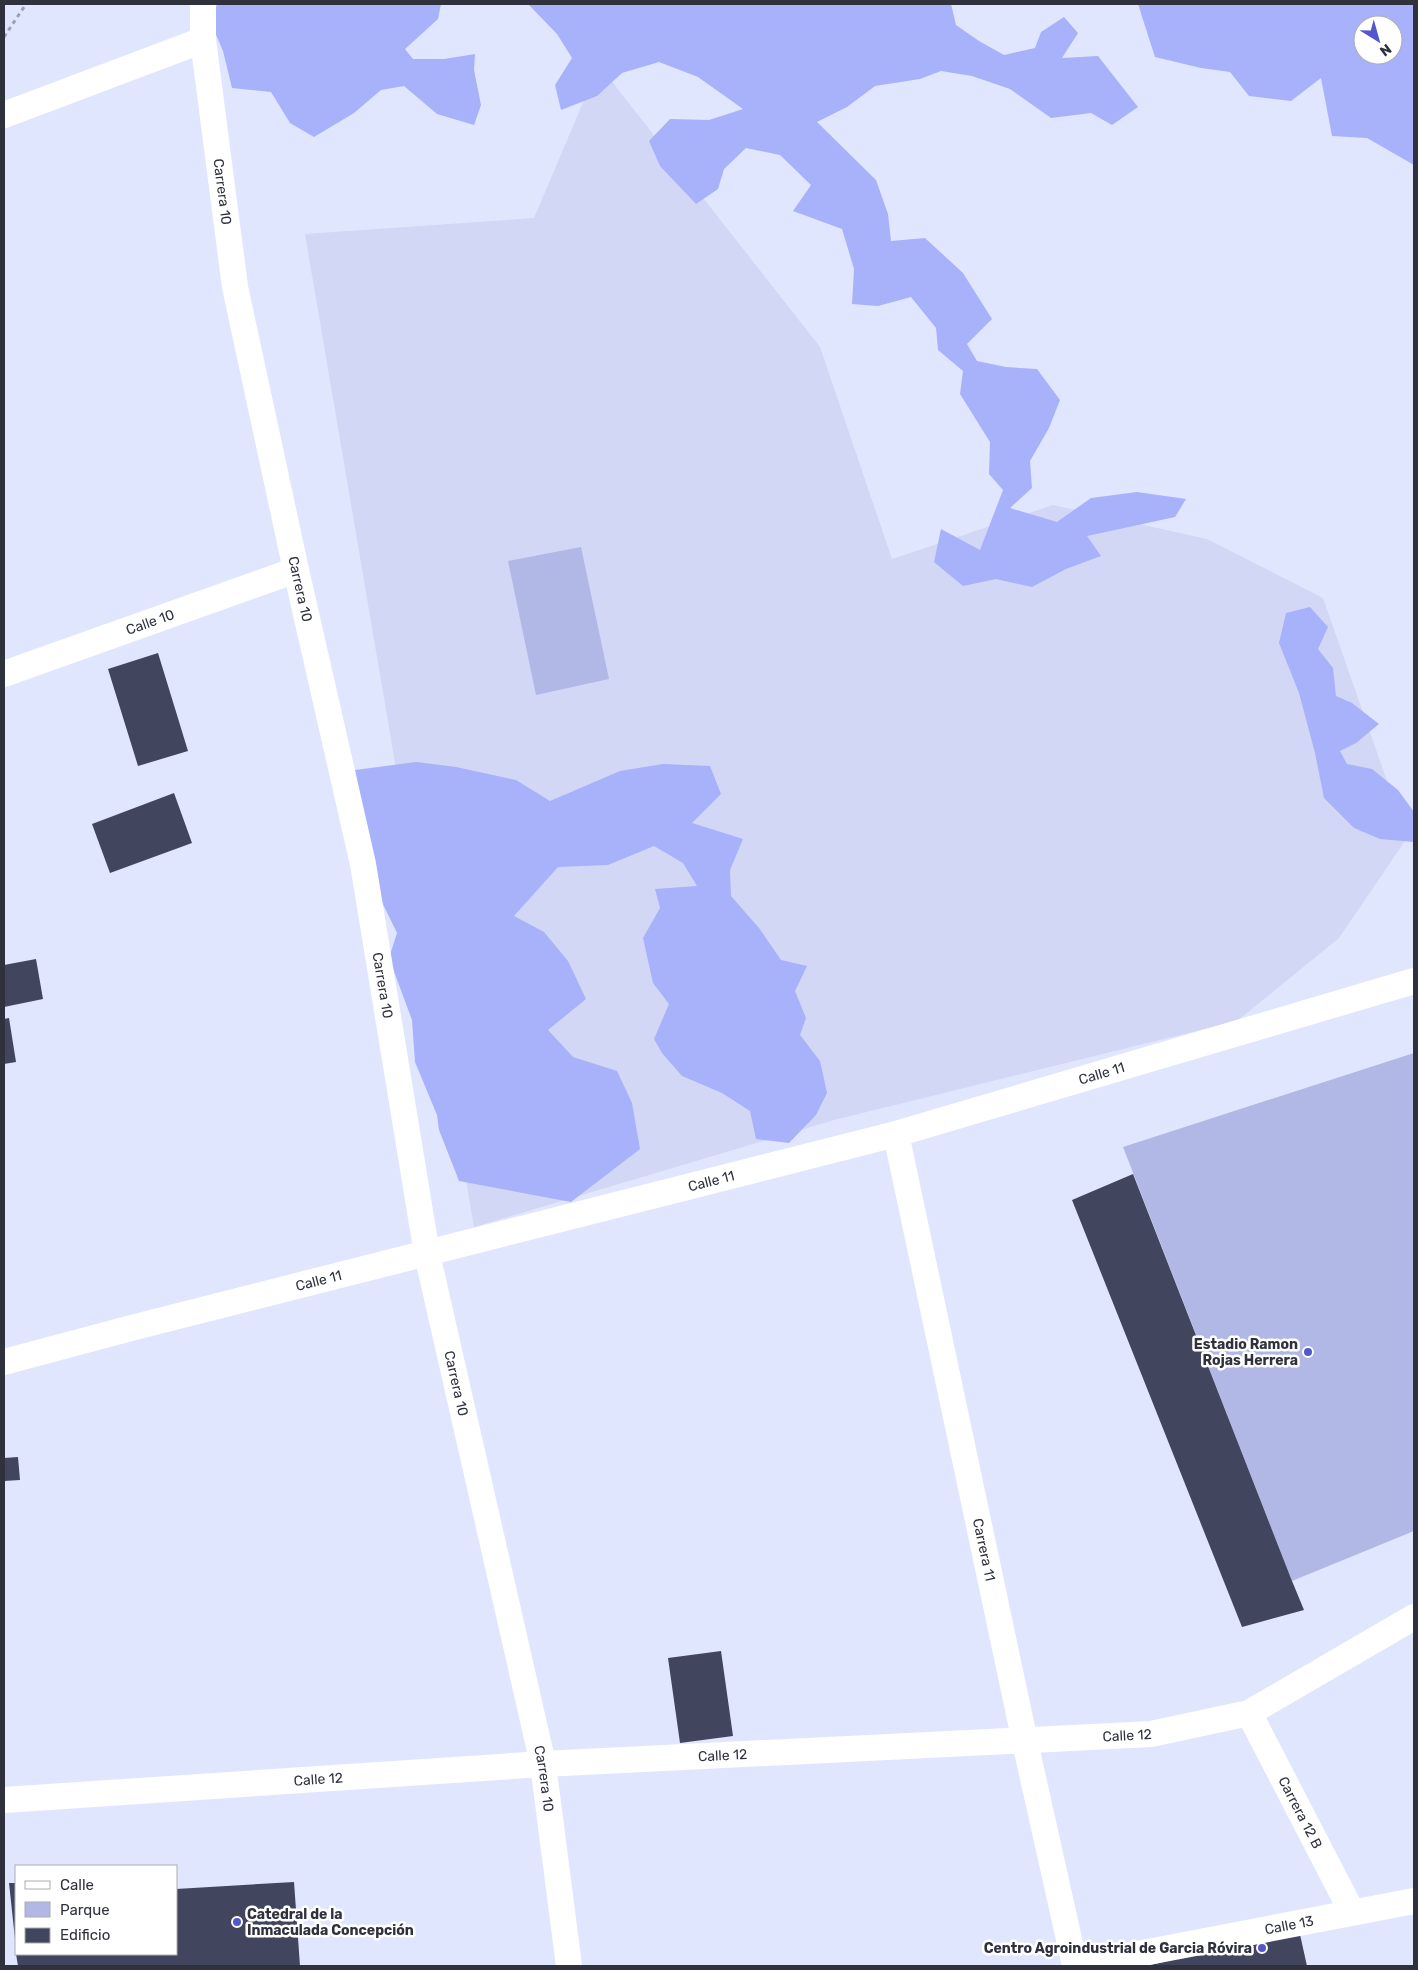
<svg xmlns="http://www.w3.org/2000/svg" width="1418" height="1970" font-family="Rubik,sans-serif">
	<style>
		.built { fill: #d1d7f4 }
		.green { fill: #b1b8e5 }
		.forest { fill: #a7b2fb; fill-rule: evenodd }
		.building { fill: #41455d }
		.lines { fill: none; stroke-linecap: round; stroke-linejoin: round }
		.path { stroke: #9da1b5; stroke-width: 3; stroke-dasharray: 4 4; stroke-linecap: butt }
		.minor { stroke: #fff; stroke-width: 26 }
		.poi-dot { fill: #5356cd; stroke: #fff; stroke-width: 2 }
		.labels { text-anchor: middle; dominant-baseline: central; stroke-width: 5; stroke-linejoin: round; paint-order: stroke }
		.street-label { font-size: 14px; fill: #2f313d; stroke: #fff }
		.poi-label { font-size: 14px; font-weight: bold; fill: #2f313d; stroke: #fff; text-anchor: end }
	</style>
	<rect width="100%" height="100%" fill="#e1e6ff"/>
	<path class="built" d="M599 65 820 347 892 559 1053 505 1207 539 1323 598 1407 838 1339 938 1237 1021 834 1120 474 1227 305 234 534 218Z"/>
	<path class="green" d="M581 547 609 679 536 695 508 561Z
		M1414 1053V1531L1292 1581 1123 1147Z"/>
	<path class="forest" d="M217 4H441L438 19 405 49 413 59H444L475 54 474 70 481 105 474 125 437 114 404 86 381 90 354 113 314 137 290 123 271 92 232 88 223 51 211 23Z
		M528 4H951L956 25 979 41 1004 55 1035 48 1041 32 1064 17 1078 33 1062 58 1098 56 1138 107 1112 125 1091 113 1051 118 1010 89 972 76 941 71 920 79 875 86 847 107 817 122 876 180 888 214 891 241 925 238 963 273 992 319 967 344 977 361 1006 367 1037 369 1060 400 1049 428 1030 461 1032 488 1010 508 1057 522 1091 498 1137 492 1186 499 1175 517 1087 536 1101 556 1066 569 1032 587 996 579 963 586 934 562 941 529 980 550 1003 490 989 474 990 442 960 394 963 371 938 350 936 328 911 297 878 306 852 304 854 269 842 229 793 211 811 185 780 155 746 148 724 169 718 189 696 204 660 166 649 141 670 119 709 120 743 109 698 77 659 62 622 73 597 96 561 110 555 85 572 58 557 34Z
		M1138 4H1414V165L1367 138 1332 136 1321 78 1291 101 1249 96 1230 72 1201 68 1155 57ZM1363 25H1393V55H1363Z
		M1310 607 1328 627 1318 649 1333 668 1336 696 1352 703 1379 724 1356 743 1340 751 1347 764 1372 769 1398 790 1414 812V842L1380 839 1354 828 1324 798 1315 753 1299 693 1279 643 1286 613Z
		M416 762 456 767 516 780 550 801 620 771 663 764 710 766 721 794 692 823 743 839 730 870 731 896 759 928 781 960 807 966 795 991 806 1018 800 1035 820 1061 827 1093 816 1115 789 1143 756 1139 750 1111 722 1093 682 1076 662 1053 654 1039 669 1004 653 983 643 938 660 908 655 889 697 886 683 863 654 846 608 865 558 867 514 916 544 932 568 961 586 999 548 1030 573 1057 617 1071 632 1103 640 1149 571 1202 459 1181 439 1130 437 1115 415 1062 412 1020 389 958 397 933 379 896 355 770Z"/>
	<path class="building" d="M158 653 188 751 138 766 108 669Z
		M174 793 192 843 110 873 92 824Z
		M36 959 43 999 4 1007V965Z
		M9 1018 16 1062 4 1064V1019Z
		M1133 1174 1292 1581 1304 1610 1242 1627 1072 1200Z
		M18 1457 20 1480 4 1481V1458Z
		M721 1651 733 1736 680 1743 668 1658Z
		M294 1882 300 1966H18L16 1954H176V1889Z
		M9 1883H16V1939H15Z
		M1299 1930 1307 1966H1146Z"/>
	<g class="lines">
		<path class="path" d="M4 37 26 4"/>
		<g class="minor">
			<path id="s1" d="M203 4V40L235 287 296 570 363 864 427 1254 543 1764 569 1966"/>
			<path d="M4 115 203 40"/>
			<path id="s2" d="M4 674 296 570"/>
			<path id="s3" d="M896 1134 1025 1742 1075 1966"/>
			<path id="s4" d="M4 1362 135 1327 896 1134 1414 981"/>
			<path id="s5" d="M1249 1713 1352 1912"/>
			<path id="s6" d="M4 1800 543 1764 1151 1734 1249 1713 1414 1617"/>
			<path id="s7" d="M1075 1966 1414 1901"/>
		</g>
	</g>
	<g class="poi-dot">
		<circle cx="1308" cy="1352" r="5"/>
		<circle cx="237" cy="1922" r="5"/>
		<circle cx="1262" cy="1948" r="5"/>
	</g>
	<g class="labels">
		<g class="street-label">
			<text stroke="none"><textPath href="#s1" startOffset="189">Carrera 10</textPath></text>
			<text stroke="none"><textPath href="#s1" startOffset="594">Carrera 10</textPath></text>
			<text stroke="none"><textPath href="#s2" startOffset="155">Calle 10</textPath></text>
			<text stroke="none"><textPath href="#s1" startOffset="999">Carrera 10</textPath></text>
			<text stroke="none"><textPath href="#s4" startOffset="1135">Calle 11</textPath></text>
			<text stroke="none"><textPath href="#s4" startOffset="730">Calle 11</textPath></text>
			<text stroke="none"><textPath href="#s4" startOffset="325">Calle 11</textPath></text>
			<text stroke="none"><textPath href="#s1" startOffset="1404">Carrera 10</textPath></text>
			<text stroke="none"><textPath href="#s3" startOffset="425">Carrera 11</textPath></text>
			<text stroke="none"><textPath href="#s6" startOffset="1125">Calle 12</textPath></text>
			<text stroke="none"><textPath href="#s6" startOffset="720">Calle 12</textPath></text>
			<text stroke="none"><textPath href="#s6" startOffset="315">Calle 12</textPath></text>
			<text stroke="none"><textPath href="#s1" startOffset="1809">Carrera 10</textPath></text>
			<text stroke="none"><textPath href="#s5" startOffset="112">Carrera 12 B</textPath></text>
			<text stroke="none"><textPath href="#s7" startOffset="218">Calle 13</textPath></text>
		</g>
		<g class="poi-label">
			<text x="1298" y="1344">Estadio Ramon<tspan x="1298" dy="16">Rojas Herrera</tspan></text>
			<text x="247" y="1914" text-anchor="start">Catedral de la<tspan x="247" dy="16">Inmaculada Concepción</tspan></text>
			<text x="1252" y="1948">Centro Agroindustrial de Garcia Róvira</text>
		</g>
	</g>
	<rect width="1418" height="1970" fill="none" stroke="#2f313d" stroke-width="10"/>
	<rect x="15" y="1865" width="162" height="90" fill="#ffffff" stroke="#acadb1"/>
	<rect x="25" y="1881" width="25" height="8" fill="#ffffff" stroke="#acadb1"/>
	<text x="60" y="1890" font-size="15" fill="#2f313d">Calle</text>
	<rect x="25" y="1902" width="25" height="15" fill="#b1b8e5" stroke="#acadb1"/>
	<text x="60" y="1915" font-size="15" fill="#2f313d">Parque</text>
	<rect x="25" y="1928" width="25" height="15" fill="#41455d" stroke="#acadb1"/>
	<text x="60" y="1940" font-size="15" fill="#2f313d">Edificio</text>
	<g transform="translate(1378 40) rotate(143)"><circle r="24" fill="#ffffff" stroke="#acadb1"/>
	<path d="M0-4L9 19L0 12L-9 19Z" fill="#5356cd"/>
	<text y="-8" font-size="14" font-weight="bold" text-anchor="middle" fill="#2f313d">N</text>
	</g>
</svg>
